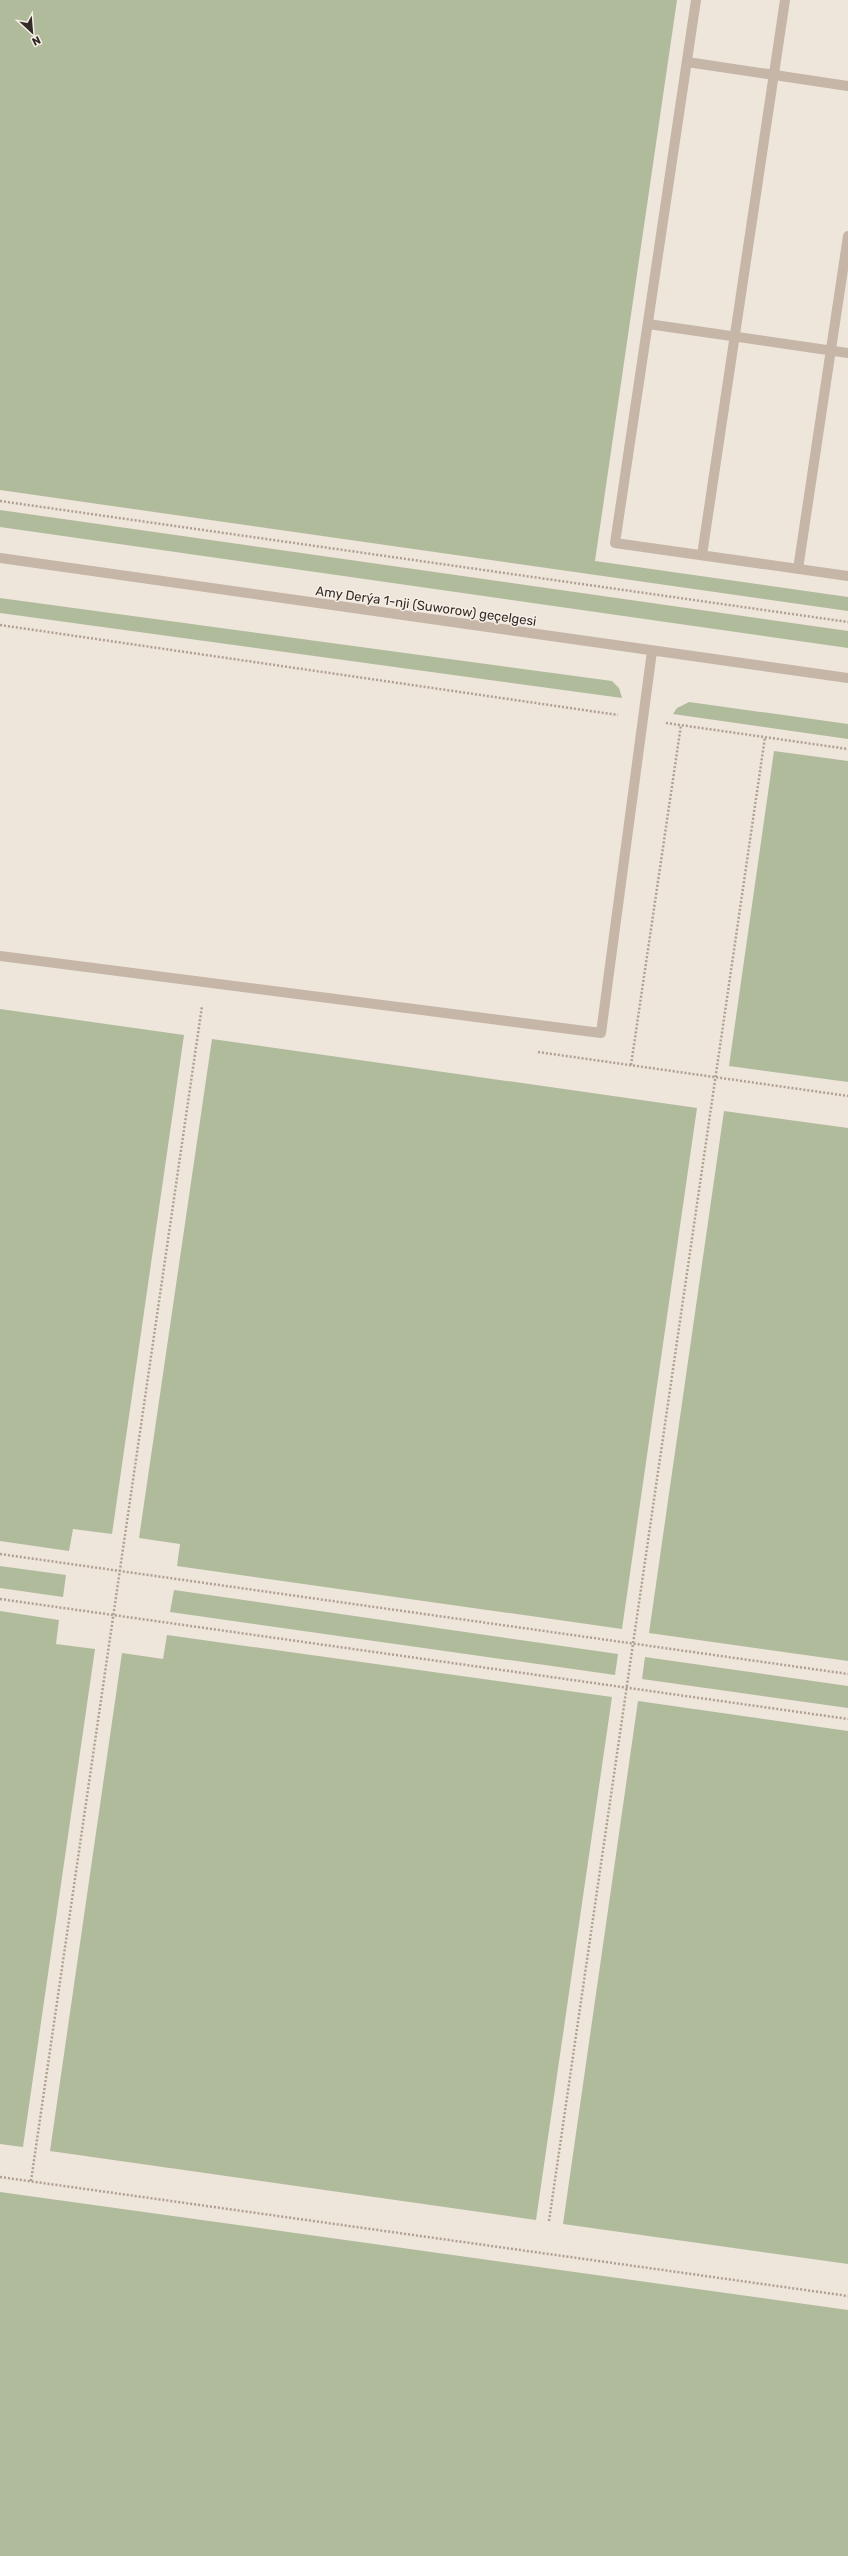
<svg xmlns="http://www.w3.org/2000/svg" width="848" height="2556" font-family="Rubik,sans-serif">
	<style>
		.green { fill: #b0bb9c }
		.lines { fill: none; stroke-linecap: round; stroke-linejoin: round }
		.path { stroke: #b0a092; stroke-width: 2.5; stroke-dasharray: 2 2; stroke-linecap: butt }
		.minor { stroke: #c5b6a8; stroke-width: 10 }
		.labels { text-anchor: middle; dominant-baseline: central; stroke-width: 3; stroke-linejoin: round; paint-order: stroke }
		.street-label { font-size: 13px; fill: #322b27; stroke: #f7efe6 }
	</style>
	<rect width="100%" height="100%" fill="#eee5db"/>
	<path class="green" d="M0 0H677L595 561 848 597V611L0 490Z
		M0 510 848 631V648L0 527Z
		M0 598 612 681 619 688 622 698 0 613Z
		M689 702 848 724V739L673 714 677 708Z
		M774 751 848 761V1082L729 1066Z
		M0 1009 184 1035 112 1534 73 1529 69 1551 0 1541Z
		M212 1039 697 1108 622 1629 177 1566 180 1544 139 1538Z
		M724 1111 848 1128V1661L649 1633Z
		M0 1566 66 1575 63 1597 0 1588Z
		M174 1590 618 1654 615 1675 170 1612Z
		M0 1611 59 1620 56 1644 95 1649 23 2147 0 2144Z
		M167 1635 612 1697 536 2220 50 2151 122 1653 163 1659Z
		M645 1657 848 1686V1708L642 1679Z
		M638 1701 848 1731V2264L563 2224Z
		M0 2192 848 2310V2556H0Z"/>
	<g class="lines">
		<path class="path" d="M0 501 848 622
			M0 625 618 715
			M666 723 848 749
			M538 1052 848 1096
			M631 1065 681 725
			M0 1554 848 1674
			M0 1599 848 1719
			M0 2177 848 2296
			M31 2181 202 1006
			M549 2221 765 737"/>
		<path class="minor" d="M696 0 615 543 848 576
			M687 62 848 86
			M648 324 848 353
			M702 555 785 0
			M0 558 848 678
			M798 569 848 236
			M0 956 601 1033 652 651"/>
	</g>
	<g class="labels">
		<g class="street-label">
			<text transform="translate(426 606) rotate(8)">Amy Derýa 1-nji (Suworow) geçelgesi</text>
		</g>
	</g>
	<g transform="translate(32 32) rotate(154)" stroke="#f7efe6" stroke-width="3" paint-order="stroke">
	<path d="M0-3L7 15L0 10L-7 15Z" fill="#322b27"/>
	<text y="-6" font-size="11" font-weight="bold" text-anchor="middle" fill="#322b27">N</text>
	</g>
</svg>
